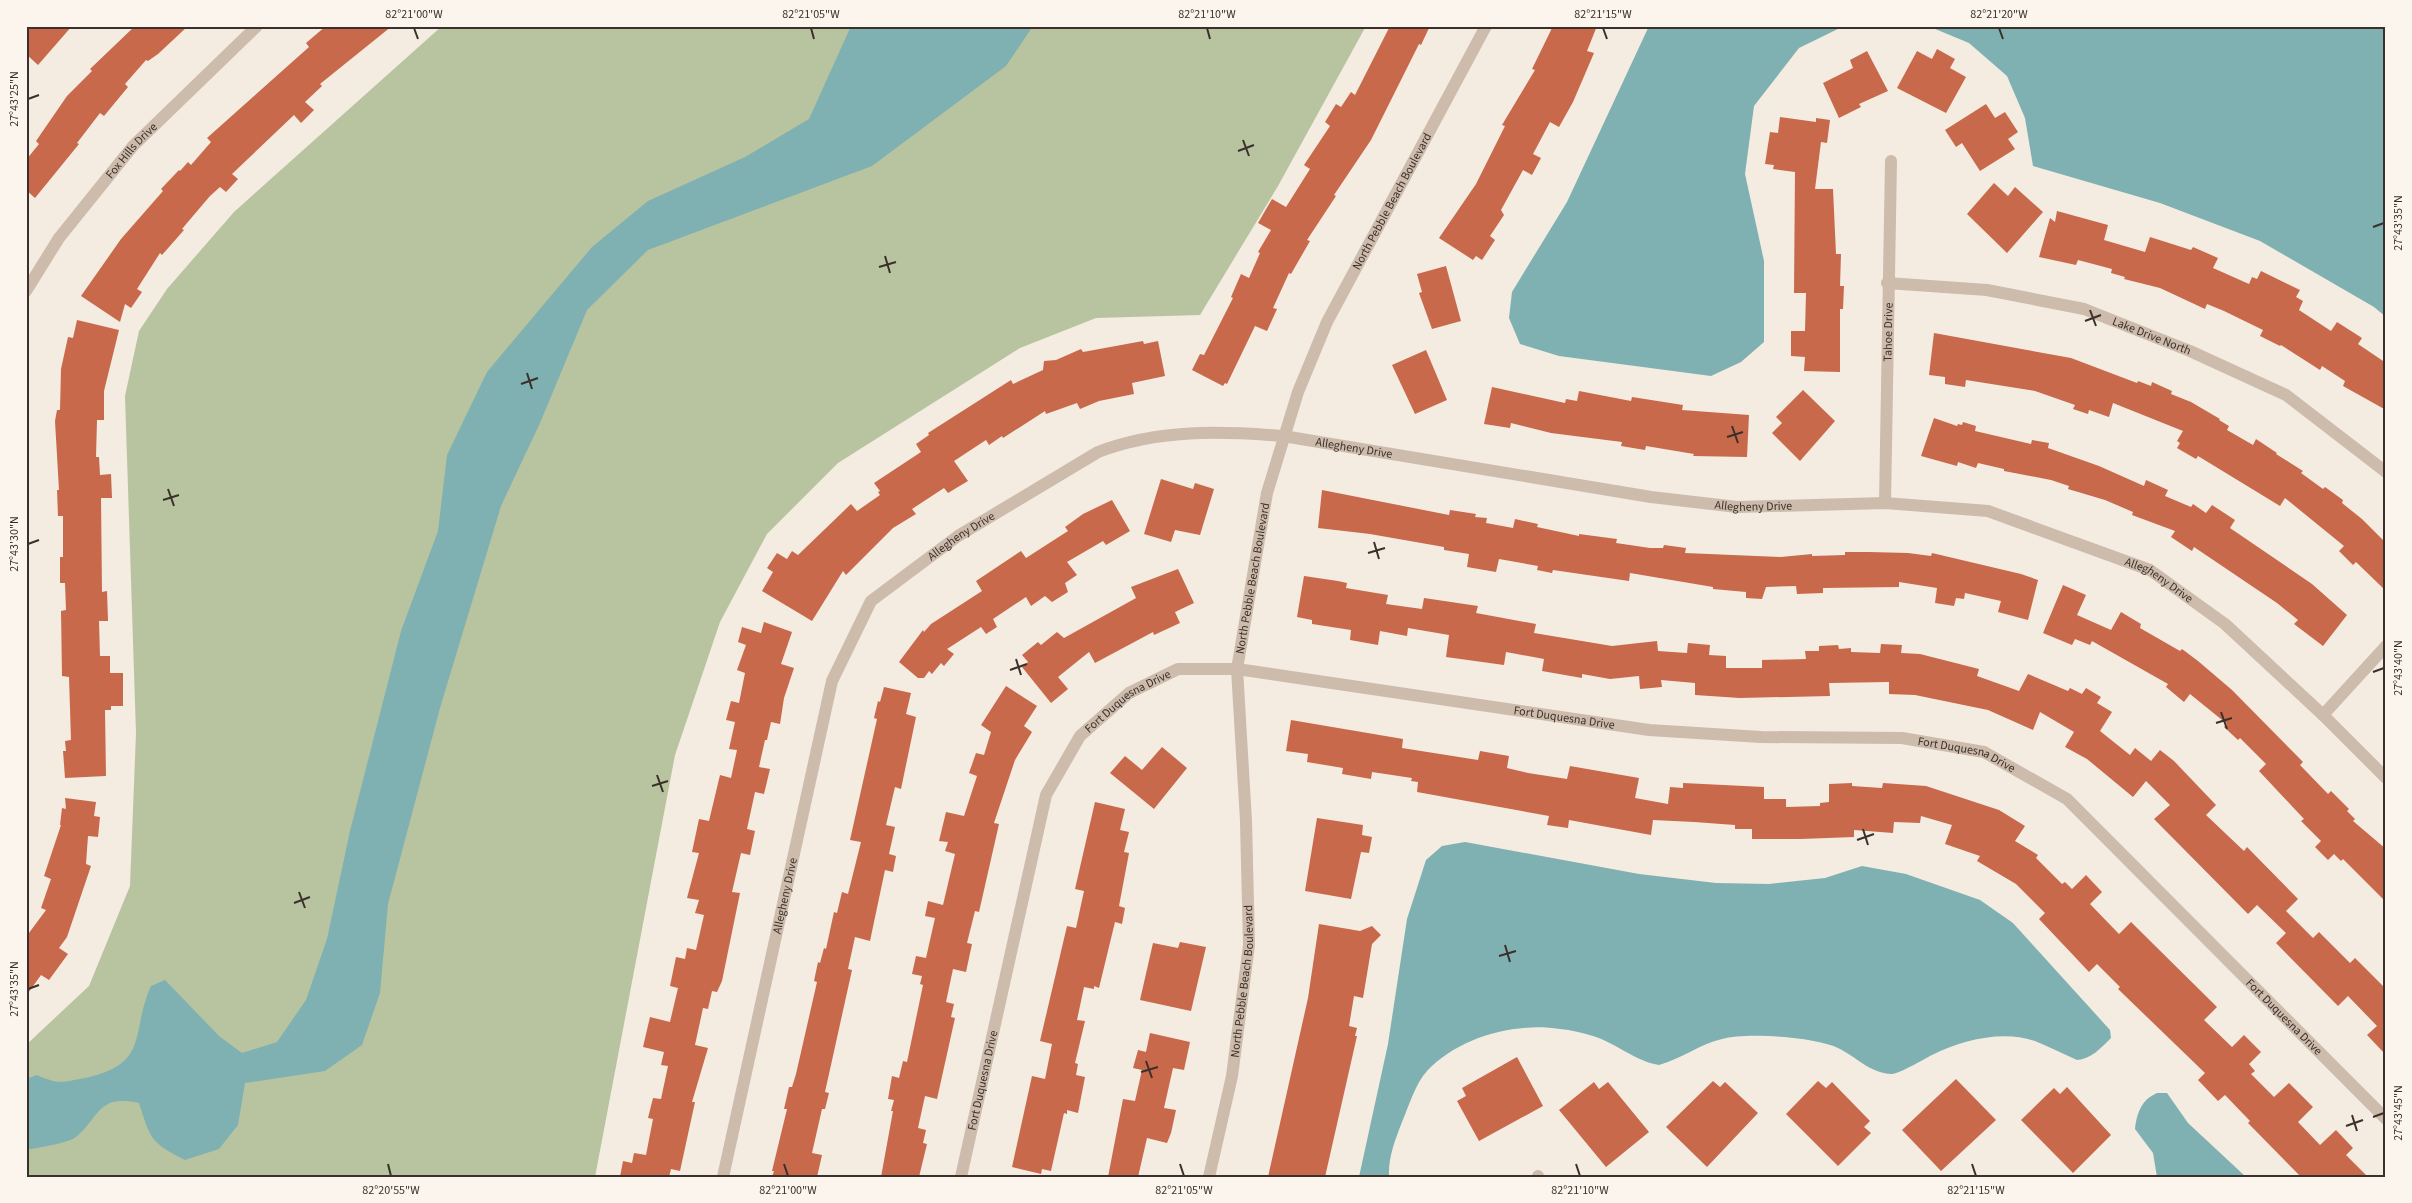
<svg xmlns="http://www.w3.org/2000/svg" width="2412" height="1203" font-family="'Source Sans 3',sans-serif">
	<style>
		.green { fill: #b8c4a0 }
		.water { fill: #7fb0b2 }
		.building { fill: #c8694b }
		.lines { fill: none; stroke-linecap: round; stroke-linejoin: round }
		.minor { stroke: #cdbbac; stroke-width: 12 }
		.tertiary { stroke: #cdbbac; stroke-width: 12 }
		.ticks { fill: none; stroke: #3b302b; stroke-width: 2 }
		.labels { text-anchor: middle; dominant-baseline: central; stroke-width: 5; stroke-linejoin: round; paint-order: stroke }
		.street-label { font-size: 12px; fill: #3b302b; stroke: #fbf5ee }
		.neatline { fill: none; stroke: #3b302b; stroke-width: 2 }
		.ticks-label { font-size: 12px; text-anchor: middle; fill: #3b302b }
	</style>
	<rect width="100%" height="100%" fill="#f4ebe1"/>
	<path class="green" d="M442 26H1366L1278 186 1200 315 1096 318 1020 348 838 463 767 534 720 622 675 755 595 1177H26V1045L89 986 130 886 136 733 125 396 139 331 167 289 234 212Z"/>
	<path class="water" d="M851 26H1033L1006 66 872 166 648 250 587 310 540 423 501 506 440 708 388 904 380 993 362 1045 325 1071 245 1083 238 1125 219 1149 185 1160C150 1142 151 1140 139 1103 97 1094 100 1117 76 1137 69 1143 37 1148 26 1150V1079L37 1075C59 1085 62 1082 85 1078 151 1064 130 1032 151 986L165 980 219 1036 242 1053 277 1042 306 1000 327 939 350 831 401 631 438 531 447 455 487 372 592 247 648 201 745 157 809 119Z
		M1649 26H1844L1799 48 1754 106 1745 174 1764 261V342L1741 362 1711 376 1559 356 1520 344 1509 318 1512 292 1567 202Z
		M1928 26H2386V317L2374 307 2260 241 2160 203 2033 166 2025 118 2007 76 1969 43Z
		M1465 842 1639 874 1716 883 1769 884 1825 878 1862 866 1906 874 1980 900 2013 923 2110 1030 2111 1038C2101 1048 2091 1059 2077 1060 2063 1054 2050 1047 2035 1041 2002 1030 1963 1040 1932 1055 1924 1059 1899 1074 1892 1074 1869 1073 1857 1057 1838 1048 1814 1037 1747 1032 1722 1039 1700 1044 1681 1059 1659 1065 1635 1061 1616 1043 1593 1036 1583 1033 1571 1030 1560 1029 1515 1022 1459 1037 1427 1071 1415 1084 1409 1106 1402 1122 1395 1140 1388 1158 1389 1177H1359L1388 1044 1407 919 1426 860 1442 846Z
		M2157 1093H2167L2188 1123 2246 1177H2157L2153 1153 2135 1129C2137 1113 2141 1100 2157 1093Z"/>
	<path class="building" d="M26 26H72L38 65 26 54Z
		M135 26H188L158 54 148 61 146 60 125 84 128 87 104 116 100 113 77 143 79 144 35 198 26 190V160L39 144 36 141 67 96 92 71 90 69Z
		M326 26H392L320 84 322 86 305 102 314 110 301 123 294 115 232 174 238 179 226 192 220 187 210 196 187 223 182 229 184 230 162 255 160 253 137 289 142 292 131 308 125 304 120 322 81 296 121 239 163 191 161 189 179 170 180 171 188 162 191 165 211 142 207 138 309 47 306 43Z
		M1390 26H1430L1421 45 1419 44 1371 140 1334 195 1336 196 1307 240 1310 241 1291 274 1289 273 1273 308 1277 309 1267 331 1255 326 1227 384 1225 383 1223 386 1192 370 1200 354 1204 355 1233 298 1231 297 1241 274 1249 278 1260 253 1258 252 1271 230 1258 223 1272 199 1286 207 1310 169 1304 165 1330 126 1325 122 1336 104 1341 107 1351 92 1355 95Z
		M1553 26H1597L1587 51 1594 53 1573 102 1559 127 1550 122 1533 154 1541 158 1532 175 1523 170 1501 210 1504 215 1490 236 1495 240 1482 260 1476 256 1473 260 1439 238 1476 184 1505 126 1502 125 1535 70 1532 69Z
		M1937 49 1955 59 1950 68 1966 77 1946 113 1897 88 1917 51 1932 59Z
		M1867 51 1888 91 1859 104 1861 107 1839 118 1823 83 1853 68 1850 60Z
		M1986 104 1995 118 2005 112 2018 132 2008 139 2015 149 1980 171 1962 143 1956 147 1945 130Z
		M1780 117 1816 122V118L1830 120 1827 143 1821 142 1815 189H1833L1836 254H1841L1840 286H1844L1843 309H1840V372L1804 371 1805 357 1791 356V331H1805L1806 293H1794L1795 172 1773 169 1774 165 1765 164 1770 132 1778 133Z
		M1994 183 2008 196 2015 187 2043 212 2007 253 1967 214Z
		M2057 211 2108 225 2104 240 2145 252 2150 237 2191 250 2193 247 2218 258 2213 268 2249 284 2252 277 2257 279 2261 271 2300 290 2296 297 2303 301 2299 310 2331 331 2337 322 2362 338 2358 344 2386 363V410L2343 386 2345 381 2322 366 2320 370 2281 345 2280 346 2260 336 2263 330 2224 311 2207 304 2205 309 2160 288 2124 279 2125 277 2111 273 2112 269 2078 260 2076 265 2039 257 2050 218 2055 222Z
		M1446 266 1461 321 1432 329 1419 293 1422 292 1417 274Z
		M77 320 119 330 104 391V420H97L96 457H99L100 475 111 474 112 498H101L102 592 107 591 108 621H99L100 656H110V673H123V706H111V710H105L106 776 65 778 63 751H66L65 741 71 740 69 677 62 676 61 611 66 610 65 583H60V557H63V516H58L57 490H59L55 421 57 410H60L61 369 68 337 73 338Z
		M1934 333 2071 358 2137 383 2138 381 2151 386 2152 382 2172 391 2171 394 2191 402 2220 419 2219 420 2229 426 2227 430 2253 445 2256 439 2277 453 2276 454 2303 471 2301 473 2323 489 2325 487 2343 500 2342 503 2362 519 2386 543V591L2356 562 2353 565 2339 551 2344 546 2285 498 2280 506 2198 456 2196 459 2177 448 2180 443 2177 441 2183 431 2113 403 2109 417 2089 410 2088 414 2073 409 2075 405 2035 391 1966 380 1965 387 1945 384V377L1929 375Z
		M1143 341 1144 344 1158 341 1165 376 1132 383 1134 394 1099 401 1080 409 1077 403 1046 414 1045 411 1003 438 1002 436 989 445 986 440 954 461 968 481 948 493 944 488 912 509 916 514 893 528 846 575 843 571 812 621 762 591 773 572 767 568 777 553 787 559 792 551 798 555 851 504 857 511 880 495 878 492 880 491 874 483 921 452 916 444 929 435 928 433 1011 380 1013 384 1043 370 1044 361 1056 360 1081 349 1083 352Z
		M1426 350 1447 400 1415 414 1392 365Z
		M1492 387 1565 403 1566 399 1577 401 1579 391 1631 401 1632 397 1683 405 1682 410 1749 415 1747 457 1693 456 1694 454 1646 446 1645 450 1621 446 1622 442 1551 433 1511 423 1510 428 1484 424Z
		M1803 390 1835 421 1800 461 1772 433 1782 423 1776 417Z
		M1934 418 1957 426 1958 424 1962 425 1963 422 1976 426 1975 431 2031 444 2032 440 2049 443 2048 448 2099 466 2144 486 2146 480 2168 490 2165 496 2191 507 2193 504 2206 513 2212 505 2235 520 2230 528 2312 584 2347 615 2323 646 2294 624 2298 620 2277 603 2194 547 2192 551 2171 537 2175 531 2132 515 2133 512 2105 500 2068 489 2069 486 2051 480 2004 471V469L1978 463 1976 468 1958 462 1957 466 1921 456Z
		M1161 479 1193 489 1195 483 1214 489 1200 535 1175 530 1171 542 1144 534Z
		M1322 490 1449 515 1450 510 1476 514 1475 517 1487 518 1486 523 1513 528 1515 519 1538 524 1537 527 1579 536V534L1617 539 1616 543 1650 548H1663L1664 545 1686 548 1685 553 1781 557 1812 554V556L1845 555V552H1869L1908 553 1931 556 1932 553 2021 574 2038 580 2028 620 1998 612 2001 601 1965 593 1964 599 1956 598 1954 606 1935 603 1937 588 1899 582V587L1823 588V593L1797 594 1796 586 1766 587 1762 599 1746 598V592L1713 589V587L1630 573 1629 581 1553 570 1552 573 1537 570 1538 566 1499 559 1496 572 1467 567 1469 554 1444 550V547L1370 534 1318 528Z
		M1112 500 1130 531 1106 545 1103 541 1067 562 1077 575 1065 583 1068 592 1052 602 1045 596 1031 606 1026 597 993 619 997 627 986 634 981 627 947 649 954 654 944 666 941 663 932 674 929 671 924 678H918L899 662 923 630 924 632 931 624 982 591 976 581 1021 551 1026 558 1068 531 1065 527 1083 514Z
		M1178 569 1194 603 1175 612 1180 623 1154 635 1153 632 1095 663 1089 652 1058 677 1068 689 1051 703 1022 667 1028 662 1022 655 1038 642 1041 645 1057 632 1064 638 1136 598 1131 587Z
		M1304 576 1338 581 1347 583 1346 588 1388 595 1386 604 1422 609 1424 598 1478 606 1476 613 1536 624 1534 633 1612 646 1657 641 1658 651 1687 653 1688 643 1710 645 1709 655 1726 656V668H1762V660L1806 659 1805 651H1819V646L1838 645 1839 649 1851 648V652L1880 653 1881 644 1902 645 1901 653 1920 654 1979 669 1977 676 2019 691 2028 674 2068 691 2070 688 2082 694 2086 688 2101 697 2097 703 2112 712 2100 731 2130 755 2135 748 2151 761 2160 750 2174 761 2216 805 2206 815 2244 851 2247 847 2298 899 2286 911 2313 938 2319 932 2350 963 2355 958 2386 989V1055L2367 1035 2377 1026 2348 996 2338 1006 2276 943 2286 933 2257 905 2248 914 2154 819 2170 805 2146 781 2133 797 2087 759 2065 747 2074 732 2040 712 2033 730 1988 710 1915 695 1889 694V682L1829 683 1830 696 1740 698 1695 695V683L1661 680 1662 687 1640 689 1639 676 1610 679 1582 674V678L1542 671 1544 659 1506 652 1504 665 1446 657 1449 635 1408 628 1407 636 1380 631 1378 645 1350 640 1351 630 1312 624V620L1297 617Z
		M2063 585 2086 595 2077 615 2111 630 2121 612 2141 624 2140 628 2180 651 2182 649 2198 661 2232 690 2303 762 2300 765 2328 794 2331 791 2349 809 2347 811 2355 819 2353 821 2386 849V902L2343 859 2341 861 2334 854 2328 860 2315 847 2321 841 2301 821 2304 819 2259 771 2266 764 2240 738 2238 740 2224 727 2227 724 2190 694 2184 702 2166 687 2168 684 2092 641 2090 645 2075 639 2072 645 2043 633Z
		M764 622 792 632 781 664 794 668 784 698 780 724 771 722 767 740H765L759 767 770 769 764 794 755 792 747 829 755 831 750 855 741 853 732 892 740 893 722 981 717 992 712 991 708 1009 703 1008 695 1045 708 1048 692 1102H695L680 1171 671 1169 669 1177H620L623 1161 632 1163 634 1153 646 1155 653 1119 648 1118 653 1098 661 1099 668 1066 661 1065 664 1052 643 1047 650 1017 670 1022 678 988 670 986 676 957 685 959 687 948 696 950 704 915 695 913 699 900 687 898 699 853 692 852 699 819 709 821 720 775 731 778 737 750 729 749 735 722 726 720 731 701 739 703 745 673 737 670 746 645 738 642 742 627 761 633Z
		M1006 686 1037 706 1024 726 1032 732 1015 760 994 823 999 824 979 912 975 911 967 943 972 944 966 972 953 969 946 1002 954 1004 951 1017 955 1018 937 1099 925 1096 918 1128 926 1130 923 1143 927 1144 919 1177H881L893 1111H891L894 1100 888 1099 892 1076 899 1078 903 1061 907 1062 923 985 920 984 922 976 912 974 916 956 926 958 935 918 925 916 928 901 943 905 955 854 945 851 948 842 939 841 946 812 964 816 977 776 969 773 976 753 984 755 991 732 981 725Z
		M884 687 911 693 906 714 916 717 901 789 895 787 886 825 895 827 889 854 896 856 893 872 885 870 870 941 855 937 848 969 852 970 825 1092 829 1093 825 1109H822L812 1153 822 1155 817 1177H772L774 1171H772L787 1109H784L789 1087H792L796 1074 817 982 814 981 818 962 820 963 824 948 826 949 834 912 837 913 842 892 848 894 861 842 850 840 877 719 874 718 878 701 880 702Z
		M1291 720 1403 739 1402 748 1478 760 1480 751 1509 756 1507 768 1528 773 1567 779 1570 766 1639 778 1635 798 1668 804 1670 787 1683 788V783L1764 787V799H1786V807L1820 806V803L1829 802V784L1852 783V786L1882 788 1883 783 1926 786 1999 810 2025 826 2015 841 2038 855 2036 858 2062 884 2065 882 2072 889 2086 875 2102 892 2090 904 2119 934 2131 922 2217 1007 2204 1020 2232 1047 2244 1035 2261 1052 2249 1064 2255 1071 2251 1074 2274 1097 2289 1083 2313 1107 2298 1122 2320 1145 2336 1130 2353 1148 2346 1155 2368 1177H2301L2248 1123 2250 1121 2225 1095 2218 1101 2198 1080 2205 1073 2118 989 2120 987 2097 964 2089 972 2074 956 2039 919 2045 913 2016 884 1977 861 1980 856 1945 844 1952 825 1921 816 1920 823 1894 822 1893 833 1854 830V837L1800 839H1752V829H1735V825L1694 822 1653 820 1651 835 1569 820 1568 828 1547 825 1549 816 1417 792 1418 782 1411 781 1412 778 1372 772 1371 779 1342 774 1343 768 1307 762 1308 754 1286 751Z
		M1162 747 1187 768 1154 809 1110 773 1125 756 1142 770Z
		M65 798 96 802 94 816 100 817 98 837 88 836 86 864 91 866 67 937 59 948 68 954 49 980 41 975 26 996V937L46 910 41 908 51 879 44 876 61 825H60L62 808 66 809Z
		M1095 802 1125 809 1120 830 1129 832 1124 852 1129 853 1119 906 1125 908 1122 924 1115 922 1099 988 1094 986V989L1084 987 1077 1020 1085 1021 1075 1063 1078 1064 1076 1075 1085 1077 1078 1113 1067 1110V1114L1064 1113 1051 1171 1042 1169 1041 1174 1012 1167 1032 1076 1045 1079 1052 1044 1040 1041 1067 926 1076 928 1084 891 1075 889Z
		M1317 818 1363 825 1362 835 1372 837 1369 853 1361 852 1351 899 1305 891Z
		M1319 924 1360 931 1372 926 1381 935 1372 944 1363 998 1354 996 1349 1026 1357 1028 1355 1036H1357L1325 1177H1268L1308 998Z
		M1180 942 1206 947 1191 1011 1140 1000 1153 943 1178 948Z
		M1150 1033 1190 1042 1184 1070 1173 1068 1164 1108 1176 1110 1171 1133 1167 1143 1147 1138 1138 1177H1108L1123 1099 1135 1101 1142 1070 1133 1068 1138 1050 1146 1052Z
		M1517 1057 1543 1106 1479 1141 1457 1101 1466 1096 1462 1088Z
		M1956 1079 1996 1120 1941 1171 1902 1130Z
		M1713 1081 1720 1087 1725 1082 1758 1113 1707 1167 1666 1127Z
		M1818 1081 1826 1088 1832 1082 1870 1121 1864 1127 1871 1133 1838 1166 1786 1114Z
		M1594 1082 1599 1089 1608 1082 1649 1132 1606 1167 1559 1110Z
		M2067 1087 2111 1135 2073 1173 2021 1120 2054 1088 2060 1094Z"/>
	<g class="lines">
		<g class="minor">
			<path id="s1" d="M1887 283 1987 290 2084 309 2190 351 2286 395 2386 472"/>
			<path id="s2" d="M26 291 59 238 133 146 257 26"/>
			<path id="s3" d="M1885 503 1891 161"/>
			<path d="M2323 715 2386 646"/>
			<path id="s4" d="M723 1177 832 681 871 601 958 536 1098 452C1158 429 1220 431 1283 436L1651 497 1737 507 1885 503 1988 511 2150 570 2225 624 2323 715 2386 778"/>
			<path id="s5" d="M961 1177 1046 795 1080 736 1129 693 1178 669H1237L1649 730 1761 737 1902 738 1984 752 2067 799 2386 1119"/>
			<path d="M1538 1177V1176"/>
		</g>
		<path class="tertiary" id="s6" d="M1209 1177 1232 1076 1249 945 1246 821 1237 669 1267 493 1298 392 1327 322 1486 26"/>
	</g>
	<path class="ticks" d="M414 28 418 39M811 28 814 39M1207 28 1210 39M1603 28 1607 39M1999 28 2003 39M28 99 39 95M1243 140 1249 156M1238 151 1254 145M2373 227 2384 223M885 256 890 273M879 267 896 262M2090 310 2096 326M2085 321 2101 315M527 373 532 389M521 384 538 378M1732 426 1738 443M1727 437 1743 432M168 489 174 506M163 500 179 495M1374 542 1379 559M28 544 39 540M1368 553 1385 548M1016 659 1021 675M1010 670 1027 664M2373 672 2384 668M2221 712 2227 729M2216 723 2232 718M657 775 663 792M652 786 668 781M1863 829 1868 845M1857 840 1874 834M299 892 305 908M294 903 310 897M1505 945 1510 962M1499 956 1516 951M28 989 39 985M1146 1061 1152 1078M1141 1072 1158 1067M2352 1115 2357 1131M2373 1117 2384 1113M2346 1126 2363 1120M388 1164 391 1176M784 1164 788 1176M1180 1164 1184 1176M1576 1164 1580 1176M1972 1164 1976 1176"/>
	<g class="labels">
		<g class="street-label">
			<text stroke="none"><textPath href="#s2" startOffset="176">Fox Hills Drive</textPath></text>
			<text stroke="none"><textPath href="#s6" startOffset="1009">North Pebble Beach Boulevard</textPath></text>
			<text stroke="none"><textPath href="#s3" startOffset="171">Tahoe Drive</textPath></text>
			<text stroke="none"><textPath href="#s1" startOffset="272">Lake Drive North</textPath></text>
			<text stroke="none"><textPath href="#s4" startOffset="1128">Allegheny Drive</textPath></text>
			<text stroke="none"><textPath href="#s4" startOffset="1532">Allegheny Drive</textPath></text>
			<text stroke="none"><textPath href="#s4" startOffset="708">Allegheny Drive</textPath></text>
			<text stroke="none"><textPath href="#s6" startOffset="604">North Pebble Beach Boulevard</textPath></text>
			<text stroke="none"><textPath href="#s4" startOffset="1952">Allegheny Drive</textPath></text>
			<text stroke="none"><textPath href="#s5" startOffset="519">Fort Duquesna Drive</textPath></text>
			<text stroke="none"><textPath href="#s5" startOffset="969">Fort Duquesna Drive</textPath></text>
			<text stroke="none"><textPath href="#s5" startOffset="1375">Fort Duquesna Drive</textPath></text>
			<text stroke="none"><textPath href="#s4" startOffset="288">Allegheny Drive</textPath></text>
			<text stroke="none"><textPath href="#s6" startOffset="199">North Pebble Beach Boulevard</textPath></text>
			<text stroke="none"><textPath href="#s5" startOffset="1794">Fort Duquesna Drive</textPath></text>
			<text stroke="none"><textPath href="#s5" startOffset="99">Fort Duquesna Drive</textPath></text>
		</g>
	</g>
	<rect width="2412" height="1203" fill="none" stroke="#fbf5ee" stroke-width="55"/>
	<rect x="28" y="28" width="2356" height="1148" class="neatline"/>
	<g class="ticks-label">
		<text x="414" y="18">82°21'00"W</text>
		<text x="811" y="18">82°21'05"W</text>
		<text x="1207" y="18">82°21'10"W</text>
		<text x="1603" y="18">82°21'15"W</text>
		<text x="1999" y="18">82°21'20"W</text>
		<text transform="translate(14 99) rotate(-90)" y="4">27°43'25"N</text>
		<text transform="translate(2398 223) rotate(-90)" y="4">27°43'35"N</text>
		<text transform="translate(14 544) rotate(-90)" y="4">27°43'30"N</text>
		<text transform="translate(2398 668) rotate(-90)" y="4">27°43'40"N</text>
		<text transform="translate(14 989) rotate(-90)" y="4">27°43'35"N</text>
		<text transform="translate(2398 1113) rotate(-90)" y="4">27°43'45"N</text>
		<text x="391" y="1194">82°20'55"W</text>
		<text x="788" y="1194">82°21'00"W</text>
		<text x="1184" y="1194">82°21'05"W</text>
		<text x="1580" y="1194">82°21'10"W</text>
		<text x="1976" y="1194">82°21'15"W</text>
	</g>
</svg>
